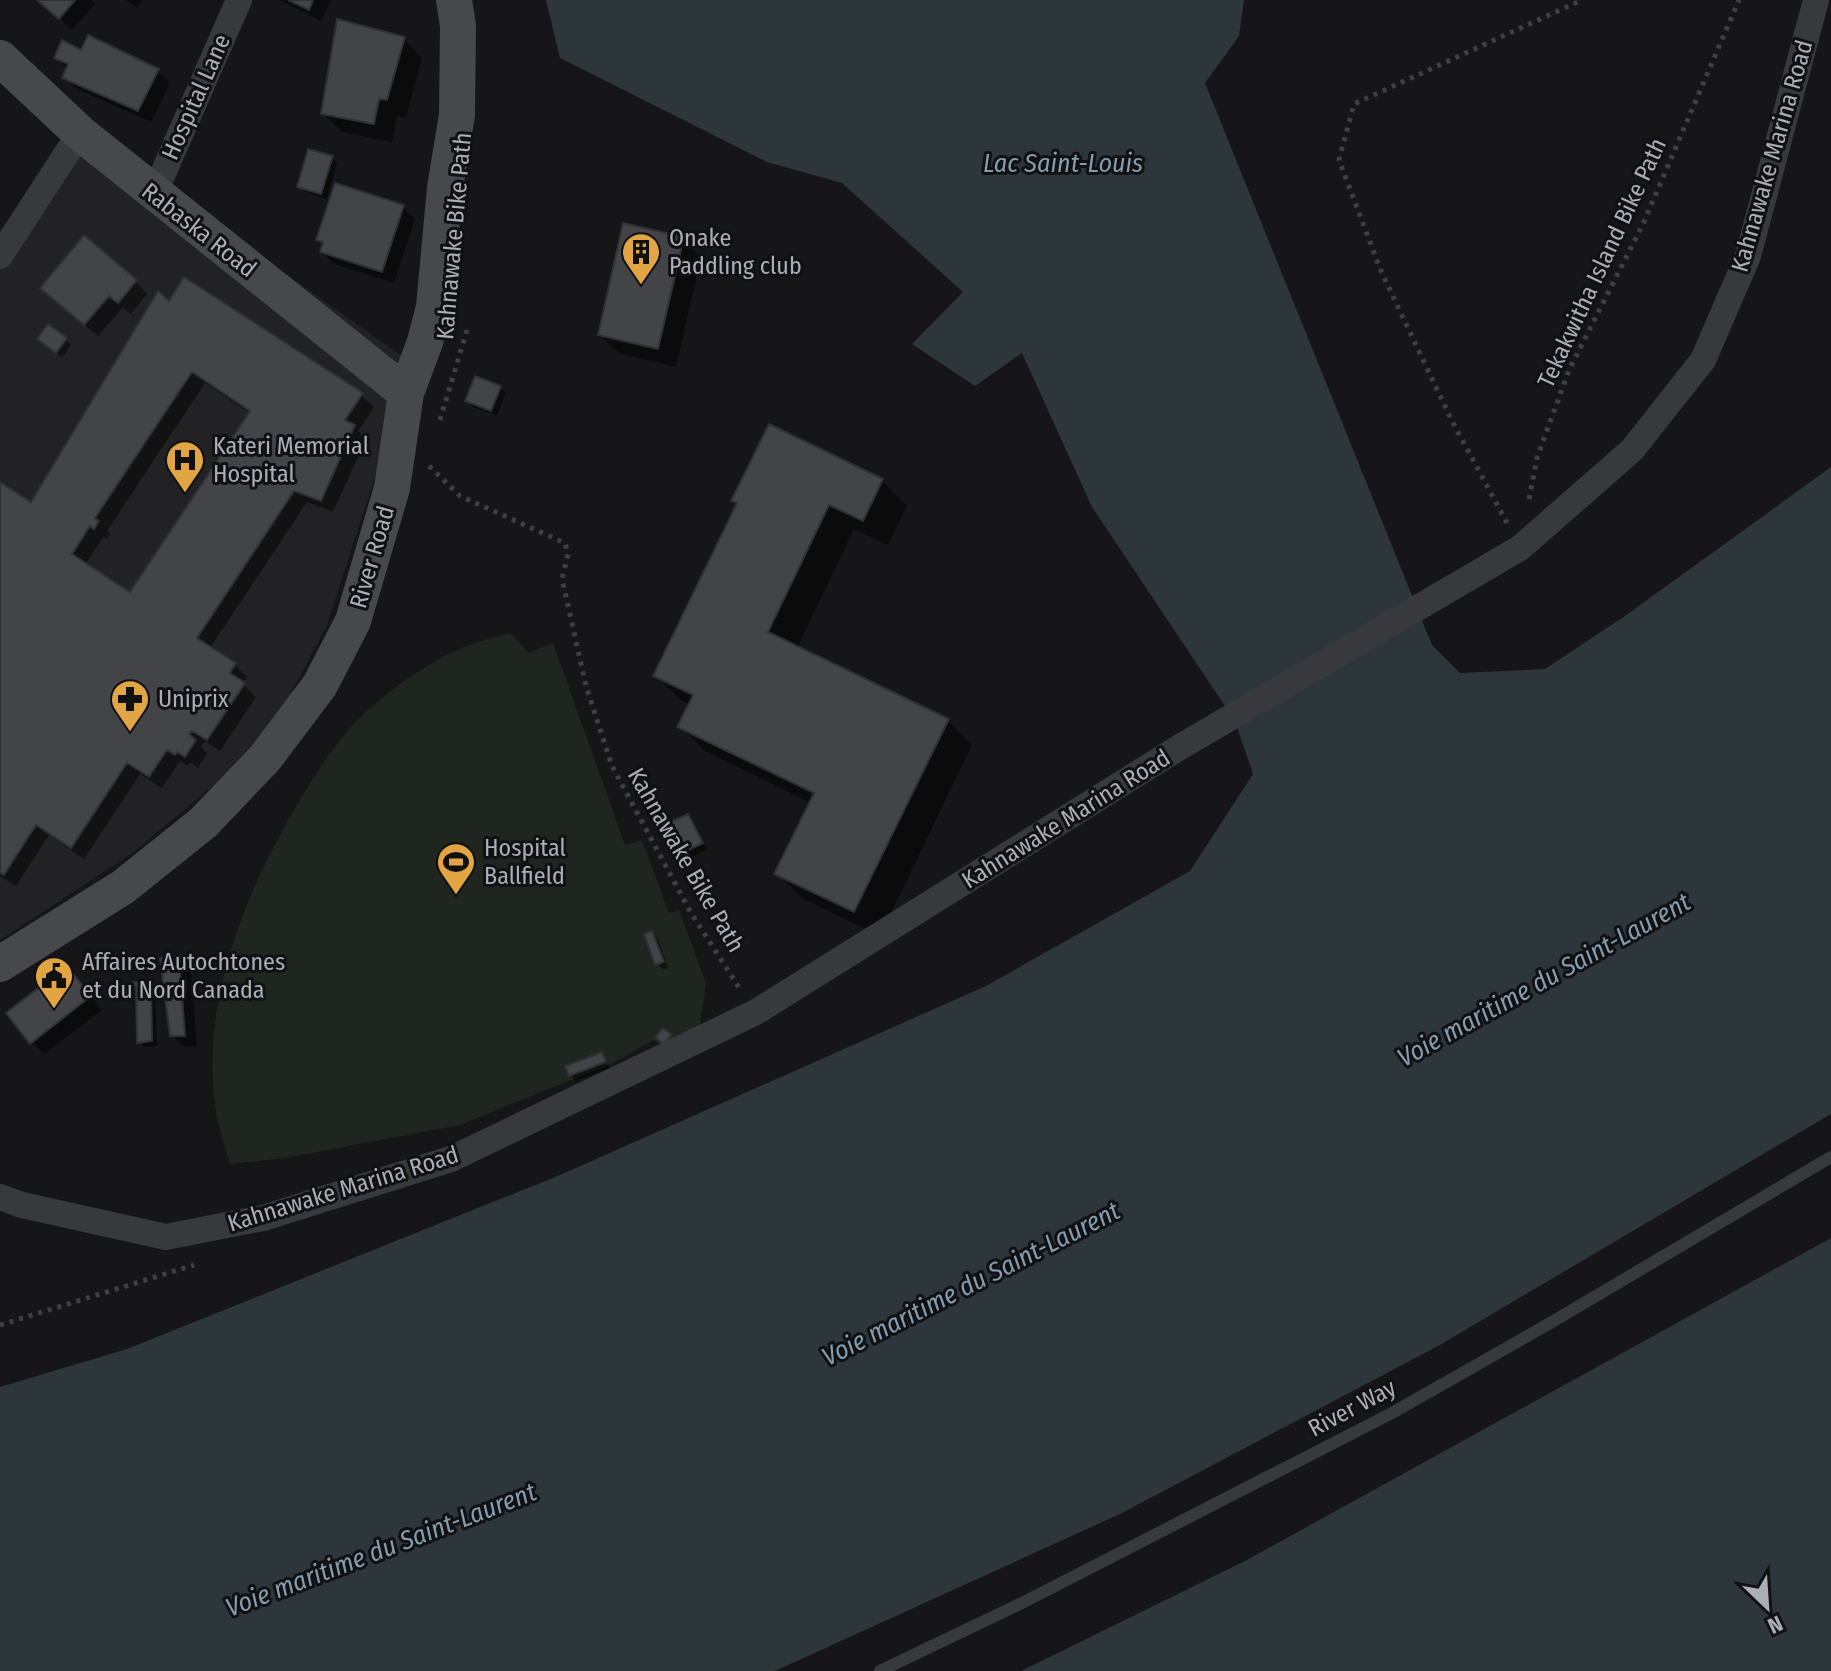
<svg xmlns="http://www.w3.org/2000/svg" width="1831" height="1671" font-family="'Fira Sans Condensed',sans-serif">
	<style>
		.built { fill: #222225 }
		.green { fill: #1f261f }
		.water { fill: #2d363b }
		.shadow { fill: #0007; fill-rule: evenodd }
		.building { fill: #434448; stroke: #303134; stroke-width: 2; fill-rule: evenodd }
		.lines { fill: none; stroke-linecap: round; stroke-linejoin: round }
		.path { stroke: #3e4044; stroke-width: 5; stroke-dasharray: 4 6; stroke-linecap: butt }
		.lane { stroke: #38393d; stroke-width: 12 }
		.street { stroke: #38393d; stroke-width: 26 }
		.secondary { stroke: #46484c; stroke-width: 36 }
		.labels { text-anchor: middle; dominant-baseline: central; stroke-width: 6; stroke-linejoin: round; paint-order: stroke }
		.street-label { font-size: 24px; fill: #aaaeb7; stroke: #111113 }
		.poi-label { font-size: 24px; fill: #aaaeb7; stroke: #111113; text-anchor: start }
		.water-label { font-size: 26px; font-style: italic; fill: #849daf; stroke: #111113 }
	</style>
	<rect width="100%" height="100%" fill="#161618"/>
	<path class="built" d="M82 130 412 363 327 625 281 713 215 784 131 854 0 940V260Z"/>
	<path class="green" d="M510 633 529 653 553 643 625 845 642 840 669 913 679 910 706 983 699 1031 661 1046 654 1040 613 1063 460 1125 285 1158 230 1164C225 1147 219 1129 216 1112 200 1007 241 901 293 812 313 778 332 746 359 719 388 690 427 663 464 647 479 641 495 637 510 633Z"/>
	<path class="water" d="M546 0H1244L1239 36 1205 83 1432 645 1460 673 1545 669 1625 616 1831 467V1114L1438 1346 1120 1514 775 1671H0V1387L127 1349 560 1175 986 986 1190 871 1253 774 1235 721 1092 507 1022 353 975 386 912 344 963 292 842 183 767 162 560 58Z
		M1831 1238V1671H1021L1245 1561Z"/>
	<path class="shadow" d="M39 0H91L95 4 72 30Z
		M126 0H143L137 8Z
		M279 0H331L321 21Z
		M404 39 422 58 406 118 397 116 392 142 342 132 323 113Z
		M82 52 157 71 170 83 151 122 77 89 64 77 68 69 56 58Z
		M332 158 337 163 327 199 305 192 299 186Z
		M402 207 415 219 394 283 334 264 322 252 324 245 319 239Z
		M683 239 701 258 676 367 619 353 600 335Z
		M135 281 147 294 131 314 123 307 98 336 55 300Z
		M169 304 361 395 374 407 358 431 366 439 333 512 307 502 210 648 234 664 247 677 242 684 256 697 220 751 205 741 201 747 207 753 198 768 190 762 188 766 180 761 162 788 140 774 84 859 49 835 16 886 0 876V484L31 505ZM205 383 251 414 131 595 85 565 103 537 107 539 110 534 107 531Z
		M66 339 71 345 62 357 45 344Z
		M500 388 506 393 497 415 473 407 467 401Z
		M770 426 882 481 907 506 888 545 854 529 797 648 947 720 972 745 880 936 802 898 777 873 811 803 705 751 680 726 690 705 681 700 656 676 739 505 734 500Z
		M687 816 693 822 707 849 690 858 685 852Z
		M652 933 658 939 668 968 663 969 657 964Z
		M178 958 191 970 197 1047H185L172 1035Z
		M67 969 102 1010 44 1054 32 1042Z
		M150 982 155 988 157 1046 145 1047 139 1042Z
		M601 1054 610 1068 576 1081 570 1075Z"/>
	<path class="building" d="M37 0H75L59 19Z
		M288 0H313L309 10Z
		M337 19 405 37 387 100 379 99 374 124 321 114Z
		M88 35 159 69 138 111 62 78 68 64 54 58 62 40 81 50Z
		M308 149 333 156 321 194 297 187Z
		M335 183 404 205 382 272 320 252 323 242 316 240Z
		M623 223 684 237 658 349 598 335Z
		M84 235 137 280 118 303 109 296 84 325 40 288Z
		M184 277 363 393 345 420 355 425 321 501 294 491 197 638 236 663 230 673 245 683 207 740 192 731 189 734 196 740 185 757 177 752 175 755 167 750 149 777 127 763 71 848 36 825 4 875 0 873V482L31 502 158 291 169 301ZM192 372 250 411 130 592 72 554 90 526 94 529 99 521 95 518Z
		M48 324 67 338 56 353 37 339Z
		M475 376 501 386 491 411 465 401Z
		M769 424 883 479 863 521 829 505 768 632 949 719 854 912 774 874 814 793 677 727 693 695 653 676 737 503 731 501Z
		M688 814 703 843 683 853 668 823Z
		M652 931 664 962 655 965 644 934Z
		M179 955 185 1036H170L160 958Z
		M67 966 91 996 30 1044 6 1013Z
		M151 980 152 1041 137 1043 136 987 133 982Z
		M663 1028 672 1035 663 1044 655 1037Z
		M602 1052 606 1062 569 1076 565 1066Z"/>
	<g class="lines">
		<path class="path" d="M440 420 467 330
			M429 466 460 496 565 543 568 554 562 579 586 686 612 766 691 913 740 989
			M1529 499 1537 458 1569 370 1643 224 1739 0
			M1507 523 1452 421 1381 271 1339 160 1354 104 1582 0
			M0 1325 194 1265"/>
		<path class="lane" d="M880 1671 1020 1604 1392 1413 1552 1322 1831 1157"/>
		<path class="street" d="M154 194 239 0
			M0 256 80 133
			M0 1197 22 1205 166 1237 263 1218 451 1159 756 1012 1180 747 1520 548 1632 450 1703 360 1748 256 1816 0"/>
		<path class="secondary" d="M0 58 80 133 406 393
			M0 964 123 887 203 823 265 758 320 685 353 621 392 488 406 393 425 342 434 307 445 188 457 115 458 26 454 0"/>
	</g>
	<defs>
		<symbol id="building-pin" viewBox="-11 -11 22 30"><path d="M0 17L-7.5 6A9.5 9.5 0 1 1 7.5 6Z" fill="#e2a544" stroke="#111113"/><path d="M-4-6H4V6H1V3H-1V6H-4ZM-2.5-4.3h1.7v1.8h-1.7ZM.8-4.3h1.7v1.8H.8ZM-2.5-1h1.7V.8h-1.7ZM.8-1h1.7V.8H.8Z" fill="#111"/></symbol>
		<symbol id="hospital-pin" viewBox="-11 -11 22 30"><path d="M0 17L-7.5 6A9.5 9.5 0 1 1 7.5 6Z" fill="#e2a544" stroke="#111113"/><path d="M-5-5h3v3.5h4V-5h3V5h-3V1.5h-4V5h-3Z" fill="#111"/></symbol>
		<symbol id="pharmacy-pin" viewBox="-11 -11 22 30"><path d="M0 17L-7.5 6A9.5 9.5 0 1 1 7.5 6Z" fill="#e2a544" stroke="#111113"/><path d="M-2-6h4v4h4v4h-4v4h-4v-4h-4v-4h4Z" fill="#111"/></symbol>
		<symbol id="stadium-pin" viewBox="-11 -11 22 30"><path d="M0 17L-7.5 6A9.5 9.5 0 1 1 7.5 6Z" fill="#e2a544" stroke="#111113"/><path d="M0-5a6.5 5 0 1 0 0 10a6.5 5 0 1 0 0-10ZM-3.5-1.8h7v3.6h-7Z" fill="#111"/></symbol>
		<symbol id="civic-pin" viewBox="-11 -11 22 30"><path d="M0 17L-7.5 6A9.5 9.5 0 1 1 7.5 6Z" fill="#e2a544" stroke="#111113"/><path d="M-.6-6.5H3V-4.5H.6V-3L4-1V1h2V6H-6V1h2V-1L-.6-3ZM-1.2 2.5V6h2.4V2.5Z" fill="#111"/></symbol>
	</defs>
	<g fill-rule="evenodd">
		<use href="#building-pin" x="619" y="230" width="44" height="60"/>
		<use href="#hospital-pin" x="163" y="438" width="44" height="60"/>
		<use href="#pharmacy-pin" x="108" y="677" width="44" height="60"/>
		<use href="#stadium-pin" x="434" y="840" width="44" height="60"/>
		<use href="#civic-pin" x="32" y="954" width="44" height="60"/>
	</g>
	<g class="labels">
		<g class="street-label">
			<text transform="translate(196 97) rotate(-66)">Hospital Lane</text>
			<text transform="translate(1772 156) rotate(-74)">Kahnawake Marina Road</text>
			<text transform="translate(199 230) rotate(38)">Rabaska Road</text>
			<text transform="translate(454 236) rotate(-85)">Kahnawake Bike Path</text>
			<text transform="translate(1602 263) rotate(-65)">Tekakwitha Island Bike Path</text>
			<text transform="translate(372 557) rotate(-74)">River Road</text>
			<text transform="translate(1066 819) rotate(-32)">Kahnawake Marina Road</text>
			<text transform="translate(686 860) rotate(60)">Kahnawake Bike Path</text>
			<text transform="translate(343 1189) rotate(-17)">Kahnawake Marina Road</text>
			<text transform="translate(1352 1408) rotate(-28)">River Way</text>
		</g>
		<g class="poi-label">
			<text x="669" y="238">Onake<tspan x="669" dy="28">Paddling club</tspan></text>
			<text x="213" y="446">Kateri Memorial<tspan x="213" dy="28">Hospital</tspan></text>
			<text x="158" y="699">Uniprix</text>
			<text x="484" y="848">Hospital<tspan x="484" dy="28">Ballfield</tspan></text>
			<text x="82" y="962">Affaires Autochtones<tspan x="82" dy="28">et du Nord Canada</tspan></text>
		</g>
		<g class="water-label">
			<text x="1063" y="163">Lac Saint-Louis</text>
			<text transform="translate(1544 980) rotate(-29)">Voie maritime du Saint-Laurent</text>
			<text transform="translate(971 1284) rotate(-27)">Voie maritime du Saint-Laurent</text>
			<text transform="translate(381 1550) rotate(-21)">Voie maritime du Saint-Laurent</text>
		</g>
	</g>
	<g transform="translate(1767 1607) rotate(155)" stroke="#111113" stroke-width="6" paint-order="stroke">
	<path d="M0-6L14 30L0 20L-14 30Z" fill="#aaaeb7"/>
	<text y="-12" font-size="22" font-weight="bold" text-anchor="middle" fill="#aaaeb7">N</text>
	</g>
</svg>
